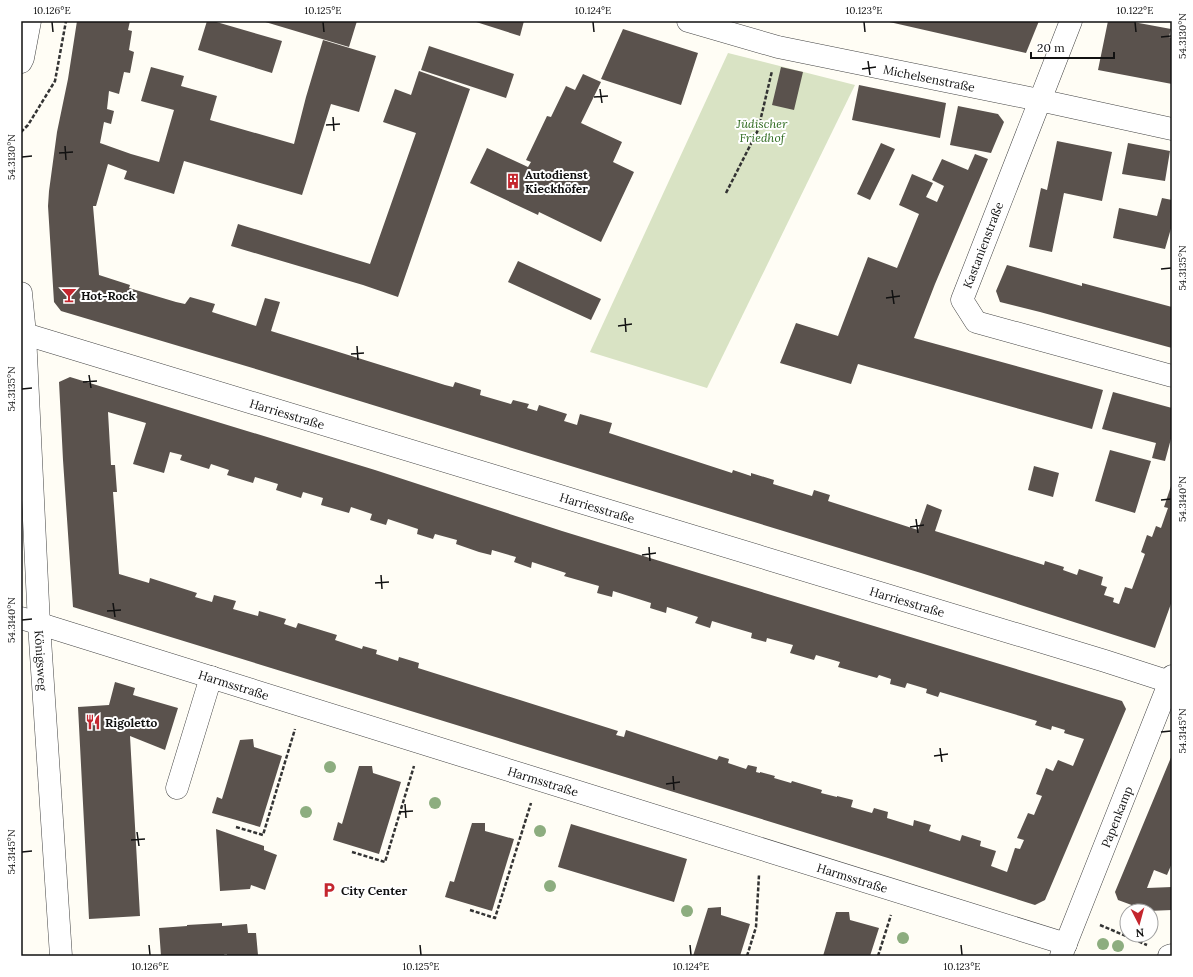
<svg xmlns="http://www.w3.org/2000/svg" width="1193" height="977" font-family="Lora,serif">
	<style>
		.cemetery { fill: #d9e3c4 }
		.building { fill: #5a524d; fill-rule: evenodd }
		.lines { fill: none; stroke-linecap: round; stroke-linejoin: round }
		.minor-casing { stroke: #444; stroke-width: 23 }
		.path { stroke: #333; stroke-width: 2.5; stroke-dasharray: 4 2; stroke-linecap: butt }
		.minor { stroke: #fff; stroke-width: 22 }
		.tree { fill: #8dad7f }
		.ticks { fill: none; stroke: #111; stroke-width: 1.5 }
		.labels { text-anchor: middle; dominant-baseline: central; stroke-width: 4; stroke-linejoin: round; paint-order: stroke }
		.street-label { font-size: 12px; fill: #111; stroke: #fff }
		.park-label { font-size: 12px; font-style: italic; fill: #2f6b1f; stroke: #fff }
		.poi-label { font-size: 12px; font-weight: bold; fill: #111; stroke: #fff; text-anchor: start }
		.neatline { fill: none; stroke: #111; stroke-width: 1.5 }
		.ticks-label { font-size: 10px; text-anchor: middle; fill: #111 }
	</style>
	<rect width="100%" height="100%" fill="#fffdf5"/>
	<path class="cemetery" d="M728 53 855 85 707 388 590 352Z"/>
	<path class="building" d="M77 21H130L128 30 132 31 129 50 134 52 130 73 124 72 119 94 109 91 107 109 114 111 111 124 104 122 100 143 131 154 159 162 174 110 141 101 151 67 184 76 181 86 217 96 210 120 294 144 306 97 323 40 376 56 359 112 331 104 302 195 184 161 174 194 124 179 127 171 108 164 96 206H93L99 275 130 285 129 288 176 302 185 304 190 297 215 304 212 312 256 326 265 298 280 302 271 331 445 385 453 387 455 382 481 390 480 395 511 404 513 400 529 404 527 408 537 411 539 405 567 414 564 421 577 425 580 414 612 423 609 433 732 473 733 470 751 476V473L774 480 773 484 812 496 814 490 830 495 828 501 918 530 927 504 942 510 935 531 1044 565 1045 561 1064 567 1063 570 1077 575 1079 569 1103 577 1101 585 1107 587 1104 595 1114 598 1113 602 1119 604 1125 587 1132 589 1145 554 1141 552 1147 535 1152 537 1156 526 1161 528 1168 508 1164 507 1172 483V601L1155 648 921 573 561 463 259 370 61 311 54 302 48 206 49 191 57 132 68 79Z
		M207 21H213L282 41 272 73 198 50Z
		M262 21H357L349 47Z
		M473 21H524L520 36Z
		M885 21H1039L1026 53Z
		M1108 21H1128L1171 29 1169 37 1172 38V84L1098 70Z
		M623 29 698 53 681 105 601 79Z
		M429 46 514 74 506 98 421 70Z
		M781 67 803 72 794 110 772 105Z
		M419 71 470 89 398 297 363 285 231 246 238 224 370 264 416 133 383 122 395 89 411 95Z
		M583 74 601 82 581 123 622 142 613 162 634 172 601 242 539 212 538 215 470 183 487 148 528 167 531 162 526 160 547 116 551 117 566 86 575 90Z
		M859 85 946 103 940 138 852 120Z
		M958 106 998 114 1004 122 991 153 950 145Z
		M1057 141 1112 152 1102 201 1064 193 1052 252 1029 247 1041 188 1047 190Z
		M881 143 895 149 870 200 857 194Z
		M1128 143 1170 151 1165 181 1122 174Z
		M975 154 988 159 935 284 914 338 1103 390 1092 429 858 364 851 384 780 363 796 323 838 336 868 257 897 268 919 214 899 205 912 174 933 183 926 197 937 202 944 186 932 180 942 159 968 170Z
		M1162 198 1172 200V225L1165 249 1113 238 1119 208 1157 216Z
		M518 261 601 299 591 320 508 282Z
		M1007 265 1082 286V283L1172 307V348L1040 312 1000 302 996 291Z
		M70 377 375 470 562 531 702 574 1122 701 1126 709 1045 900 1035 905 888 858 73 607 63 460 59 382ZM108 412 146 423 133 464 164 473 170 452 182 455 180 460 209 469 211 464 229 470 227 475 253 483 255 477 278 484 276 490 301 498 303 492 323 498 321 505 349 513 351 507 372 514 370 520 386 525 388 519 418 529 417 534 433 539 435 534 457 540 456 544 479 552 491 555 492 550 516 557 514 562 531 568 532 562 566 573 564 576 599 586 597 593 612 597 613 591 651 603 650 608 666 613 667 607 698 617 695 623 710 628 712 621 735 628 752 633 751 638 766 642 767 638 793 645 790 653 814 660 816 655 840 662 838 667 877 678 879 675 891 679 890 684 905 688 907 683 927 689 926 693 938 697 940 692 1037 721 1035 725 1051 730 1052 726 1065 730 1064 733 1084 739 1073 766 1058 760 1053 771 1046 768 1036 794 1042 796 1034 815 1028 813 1017 838 1024 840 1020 849 1015 848 1007 872 991 866 996 851 980 846 981 841 962 835 960 841 929 831 931 825 914 820 913 826 887 818 888 812 874 808 872 813 851 807 853 800 837 796V797L821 793 822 790 792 781 791 783 774 778 775 776 760 772V773L756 772 757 767 748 765 746 769 728 763 729 759 719 756 717 760 711 758 626 730 624 737 616 735 618 731 418 668 419 663 399 657 398 661 376 654 377 650 363 646 362 649 335 640 337 635 298 623 296 628 284 624 286 619 259 611 258 616 233 609 236 601 214 595 212 602 195 597 197 593 150 578 149 583 119 574 113 492H117L115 465H111Z
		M1113 392 1172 408V435L1165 461 1152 458 1156 443 1102 429Z
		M1110 450 1151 461 1135 513 1095 501Z
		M1034 466 1059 473 1053 497 1028 490Z
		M115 682 135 688 133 695 178 708 165 750 130 736 140 916 89 919 78 707 109 705Z
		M253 739 254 747 282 756 260 827 212 813 217 797 222 799 240 740Z
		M1172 755V863L1167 875 1154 870 1147 888 1172 887V910L1148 911 1118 900 1115 892Z
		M359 766H372L373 773 401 782 379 854 333 840 338 822 342 824Z
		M472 823H485V831L514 839 492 911 445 897 450 881 454 882Z
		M571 824 687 859 674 902 558 867Z
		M216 829 264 846V850L277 855 265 890 251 885 250 889 220 891Z
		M721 907V915L750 924 740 956H693L708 908Z
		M836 912H849L850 920 879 928 870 956H823Z
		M222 923V926L247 924 248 933H256L258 955 227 956V954H224L225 956H179V955L161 956 159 928 187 926V925Z"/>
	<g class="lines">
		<defs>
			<g id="minor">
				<path id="s1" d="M688 21 778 47 1039 100 1172 129"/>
				<path d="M1071 21 962 300 976 322 1172 376"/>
				<path d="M21 62 23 58 30 21"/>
				<path id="s2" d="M21 293 25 334 39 624 61 956"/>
				<path id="s3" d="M25 334 1105 661 1170 682"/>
				<path id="s4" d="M21 618 1066 944"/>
				<path d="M177 788 211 677"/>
				<path id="s5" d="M1061 956 1172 676"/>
				<path d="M1169 956 1172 955"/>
			</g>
		</defs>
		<use href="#minor" class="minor-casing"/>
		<path class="path" d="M21 132 28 125 55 81 66 21
			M726 193 758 130 772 71
			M236 827 263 835 295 729
			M352 852 385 862 414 766
			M470 910 495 918 531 803
			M1100 925 1147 945
			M747 956 756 927 759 875
			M878 956 891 915"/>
		<use href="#minor" class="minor"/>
	</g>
	<g class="tree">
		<circle cx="330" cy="767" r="6"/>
		<circle cx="435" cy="803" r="6"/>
		<circle cx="306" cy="812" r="6"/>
		<circle cx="540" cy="831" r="6"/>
		<circle cx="550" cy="886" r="6"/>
		<circle cx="687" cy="911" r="6"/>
		<circle cx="903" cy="938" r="6"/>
		<circle cx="1103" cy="944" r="6"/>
		<circle cx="1118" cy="946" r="6"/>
	</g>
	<path class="ticks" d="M52 22 53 32M323 22 324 32M593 22 594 32M864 22 865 32M1135 22 1136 32M1161 37 1171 36M868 61 870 75M862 69 876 67M600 89 602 103M594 97 608 96M333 117 334 131M326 125 340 124M65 146 66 160M59 153 73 152M22 157 32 156M1161 269 1171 268M892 290 894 304M886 298 900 296M625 318 626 332M618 326 632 324M357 346 358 360M351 354 364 353M89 375 91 388M83 382 97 381M22 389 32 388M1161 500 1171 499M916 519 918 533M910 527 924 525M649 547 650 561M642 555 656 553M381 575 382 589M375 583 389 582M113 603 115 617M107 611 121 610M22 620 32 619M1161 732 1171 731M940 748 942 762M934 756 948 754M673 776 674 790M666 784 680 782M405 804 406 818M399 812 413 811M137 832 139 846M131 840 145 839M22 852 32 851M149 945 150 955M420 945 421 955M690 945 691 955M961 945 962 955"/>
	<defs>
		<symbol id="building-bare" viewBox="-9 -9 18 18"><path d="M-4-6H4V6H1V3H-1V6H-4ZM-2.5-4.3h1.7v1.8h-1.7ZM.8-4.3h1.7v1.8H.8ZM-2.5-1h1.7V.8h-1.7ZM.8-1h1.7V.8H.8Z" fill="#c4262e" stroke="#fff" stroke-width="2.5" paint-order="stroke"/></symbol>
		<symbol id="bar-bare" viewBox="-9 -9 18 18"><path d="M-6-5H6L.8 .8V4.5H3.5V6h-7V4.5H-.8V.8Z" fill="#c4262e" stroke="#fff" stroke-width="2.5" paint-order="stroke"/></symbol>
		<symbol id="restaurant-bare" viewBox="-9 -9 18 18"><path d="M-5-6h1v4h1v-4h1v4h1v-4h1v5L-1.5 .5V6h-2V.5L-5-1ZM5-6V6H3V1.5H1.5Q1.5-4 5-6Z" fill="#c4262e" stroke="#fff" stroke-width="2.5" paint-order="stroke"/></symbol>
		<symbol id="parking-bare" viewBox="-9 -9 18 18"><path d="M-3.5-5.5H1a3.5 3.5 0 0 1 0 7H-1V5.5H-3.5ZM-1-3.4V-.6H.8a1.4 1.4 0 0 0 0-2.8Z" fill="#c4262e" stroke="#fff" stroke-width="2.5" paint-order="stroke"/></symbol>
	</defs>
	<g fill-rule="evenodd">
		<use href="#building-bare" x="502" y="170" width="22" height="22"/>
		<use href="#bar-bare" x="58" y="284" width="22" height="22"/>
		<use href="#restaurant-bare" x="82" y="711" width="22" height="22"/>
		<use href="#parking-bare" x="318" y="879" width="22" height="22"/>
	</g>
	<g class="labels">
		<g class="street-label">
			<text stroke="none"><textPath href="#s1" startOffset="248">Michelsenstraße</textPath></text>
			<text transform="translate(983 245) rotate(-69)">Kastanienstraße</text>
			<text stroke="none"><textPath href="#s3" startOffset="274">Harriesstraße</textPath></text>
			<text stroke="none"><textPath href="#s3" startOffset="598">Harriesstraße</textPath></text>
			<text stroke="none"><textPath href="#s3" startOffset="922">Harriesstraße</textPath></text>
			<text stroke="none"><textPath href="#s2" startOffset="368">Königsweg</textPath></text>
			<text stroke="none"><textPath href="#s4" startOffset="223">Harmsstraße</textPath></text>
			<text stroke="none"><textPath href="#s4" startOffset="547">Harmsstraße</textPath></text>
			<text stroke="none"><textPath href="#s5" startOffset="150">Papenkamp</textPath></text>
			<text stroke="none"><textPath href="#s4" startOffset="871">Harmsstraße</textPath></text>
		</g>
		<g class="park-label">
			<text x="762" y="123">Jüdischer<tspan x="762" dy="14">Friedhof</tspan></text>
		</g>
		<g class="poi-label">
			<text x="525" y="174">Autodienst<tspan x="525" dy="14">Kieckhöfer</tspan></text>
			<text x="81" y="295">Hot-Rock</text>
			<text x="105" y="722">Rigoletto</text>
			<text x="341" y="890">City Center</text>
		</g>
	</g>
	<rect width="1193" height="977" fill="none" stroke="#ffffff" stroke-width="44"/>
	<g transform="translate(1139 923) rotate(174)"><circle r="19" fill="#ffffff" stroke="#a0a0a0"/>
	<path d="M0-3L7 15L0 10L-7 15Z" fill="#c4262e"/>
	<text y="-6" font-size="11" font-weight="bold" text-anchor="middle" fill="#111111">N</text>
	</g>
	<path d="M1031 52v6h83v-6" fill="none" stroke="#111111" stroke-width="2"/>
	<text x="1037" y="52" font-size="12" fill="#111111" stroke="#ffffff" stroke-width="3" paint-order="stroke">20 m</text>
	<rect x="22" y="22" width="1149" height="933" class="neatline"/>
	<g class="ticks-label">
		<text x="52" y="14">10.126°E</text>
		<text x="323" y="14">10.125°E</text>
		<text x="593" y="14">10.124°E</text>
		<text x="864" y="14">10.123°E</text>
		<text x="1135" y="14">10.122°E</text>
		<text transform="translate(1182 36) rotate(-90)" y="4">54.3130°N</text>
		<text transform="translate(11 157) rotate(-90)" y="4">54.3130°N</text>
		<text transform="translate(1182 268) rotate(-90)" y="4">54.3135°N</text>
		<text transform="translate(11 389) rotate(-90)" y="4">54.3135°N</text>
		<text transform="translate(1182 499) rotate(-90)" y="4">54.3140°N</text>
		<text transform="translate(11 620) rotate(-90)" y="4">54.3140°N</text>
		<text transform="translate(1182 731) rotate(-90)" y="4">54.3145°N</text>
		<text transform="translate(11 852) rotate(-90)" y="4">54.3145°N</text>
		<text x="150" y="970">10.126°E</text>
		<text x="421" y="970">10.125°E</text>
		<text x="691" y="970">10.124°E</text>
		<text x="962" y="970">10.123°E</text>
	</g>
</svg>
